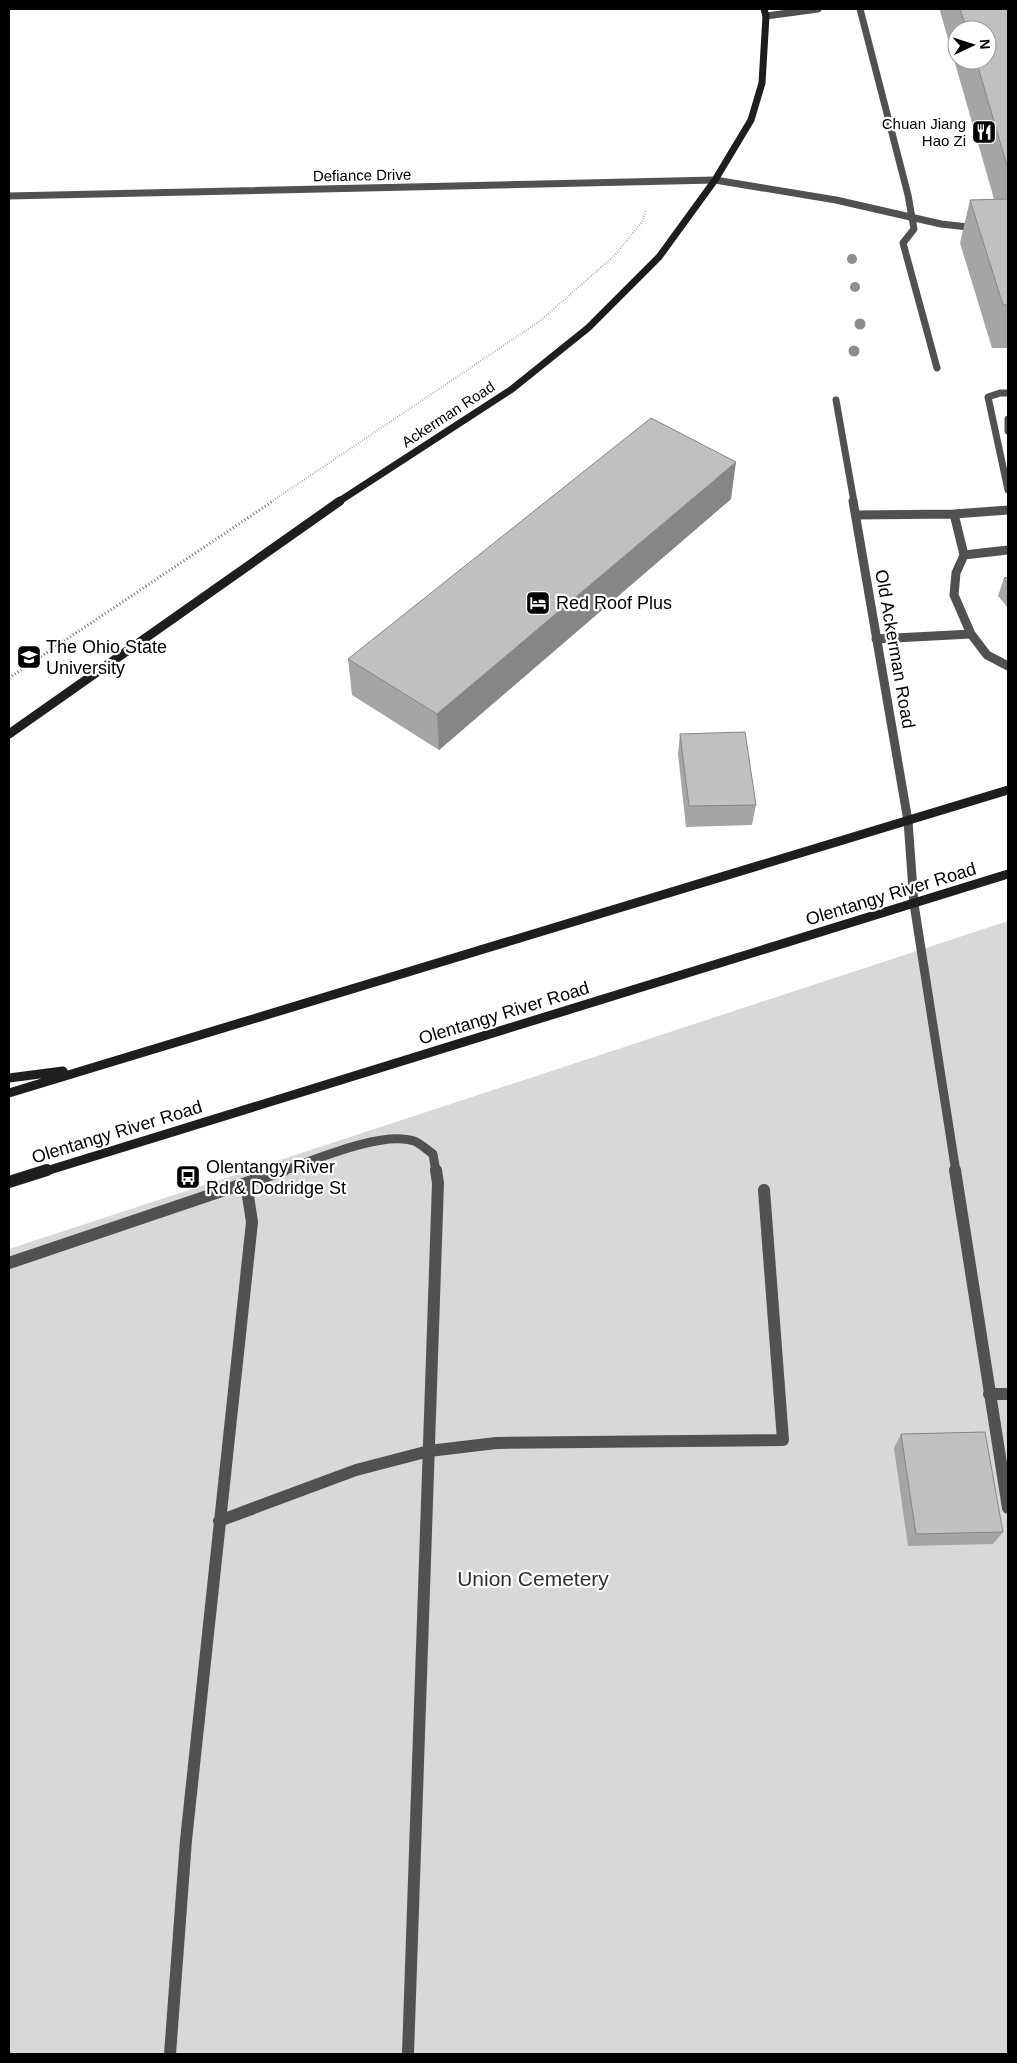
<svg xmlns="http://www.w3.org/2000/svg" width="1017" height="2063" font-family="Helvetica,sans-serif">
	<style>
		.green { fill: #d8d8d8 }
		.lines { fill: none; stroke-linecap: round; stroke-linejoin: round }
		.path-far1 { stroke: #737373; stroke-width: 2; stroke-dasharray: 0.5 2; stroke-linecap: butt }
		.path { stroke: #737373; stroke-width: 3; stroke-dasharray: 1 2.5; stroke-linecap: butt }
		.lane-far2 { stroke: #515151; stroke-width: 7 }
		.lane-far1 { stroke: #515151; stroke-width: 9 }
		.lane { stroke: #515151; stroke-width: 12 }
		.street { stroke: #515151; stroke-width: 7 }
		.secondary-far2 { stroke: #1e1e1e; stroke-width: 7 }
		.secondary-far1 { stroke: #1e1e1e; stroke-width: 9 }
		.secondary { stroke: #1e1e1e; stroke-width: 12 }
		.tree { fill: #8d8d8d }
		.wall { fill: #a5a5a5; fill-rule: evenodd }
		.shaded-wall { fill: #868686 }
		.building { fill: #c0c0c0; stroke: #868686 }
		.labels { text-anchor: middle; dominant-baseline: central; stroke-width: 4.5; stroke-linejoin: round; paint-order: stroke }
		.far-poi-label { font-size: 15px; fill: #000; stroke: #fff; text-anchor: end }
		.far-street-label { font-size: 15px; fill: #000; stroke: #fff }
		.poi-label { font-size: 18px; fill: #000; stroke: #fff; text-anchor: start }
		.street-label { font-size: 18px; fill: #000; stroke: #fff }
		.near-park-label { font-size: 21px; fill: #2f2f2f; stroke: #fff }
	</style>
	<rect width="100%" height="100%" fill="#fff"/>
	<path class="green" d="M1008 921V2054H9V1249Z"/>
	<g class="lines">
		<path class="path-far1" d="M271 502 540 321 615 255 642 222 646 210"/>
		<path class="path" d="M9 678 273 501"/>
		<path class="lane-far2" d="M860 9 908 195 914 229 903 243 937 368
			M766 16 818 9
			M715 180 836 200 941 224 977 228
			M1008 393H1000L988 397 1008 490
			M836 400 854 502
			M1008 419V431"/>
		<path class="lane-far1" d="M853 501 908 821 914 904 956 1172
			M954 514 964 555 956 573 954 595 971 634 987 655 1008 666
			M856 515 954 514 1008 510
			M964 555 1008 550
			M876 639 971 634
			M280 1172C312 1161 382 1130 414 1141 420 1143 427 1150 433 1154L436 1172"/>
		<path class="lane" d="M955 1170 1008 1508
			M9 1263 284 1170
			M989 1394H1008
			M219 1521 356 1470 429 1451 496 1443 783 1440 764 1190
			M170 2054 186 1840 252 1222 246 1183
			M408 2054 438 1183 436 1170"/>
		<path class="street" d="M9 196 715 180"/>
		<path class="secondary-far2" d="M338 502 512 389 588 328 659 257 715 180 751 120 762 83 766 16 764 9"/>
		<path class="secondary-far1" d="M9 734 340 501
			M9 1078 63 1071
			M9 1093 1008 790
			M43 1172 1008 874"/>
		<path class="secondary" d="M9 1182 47 1170"/>
	</g>
	<g class="tree">
		<circle cx="852" cy="259" r="5"/>
		<circle cx="855" cy="287" r="5"/>
		<circle cx="860" cy="324" r="5.5"/>
		<circle cx="854" cy="351" r="5.5"/>
	</g>
	<path class="wall" d="M941 9H1008V348H992L960 243 970 200 994 199 940 11ZM957 30H987V60H957Z
		M731 499 439 750 352 695 348 659Z
		M1008 577V608L998 596 1004 578Z
		M680 734 756 805 752 825 686 827 678 754Z
		M901 1434 1003 1532 993 1544 908 1546 894 1448Z"/>
	<path class="shaded-wall" d="M736 462 731 499 439 750 437 714Z"/>
	<path class="building" d="M960 9H1008V169L976 60H987V30H967Z
		M1008 199V305H1003L970 200Z
		M651 418 736 462 437 714 348 659Z
		M1008 577V584L1004 578Z
		M745 732 756 805 689 806 680 734Z
		M985 1432 1003 1532 916 1534 901 1434Z"/>
	<defs>
		<symbol id="restaurant-square" viewBox="-11 -11 22 22"><rect x="-9" y="-9" width="18" height="18" rx="4" fill="#000" stroke="#fff"/><path d="M-5-6h1v4h1v-4h1v4h1v-4h1v5L-1.5 .5V6h-2V.5L-5-1ZM5-6V6H3V1.5H1.5Q1.5-4 5-6Z" fill="#fff"/></symbol>
		<symbol id="hotel-square" viewBox="-11 -11 22 22"><rect x="-9" y="-9" width="18" height="18" rx="4" fill="#000" stroke="#fff"/><path d="M-6-4.5h1.5V1H6V5H4.5V3h-9V5H-6ZM-4 0a1.8 1.8 0 1 1 3.6 0ZM.5 0V-2.5h3Q6-2.5 6 0Z" fill="#fff"/></symbol>
		<symbol id="university-square" viewBox="-11 -11 22 22"><rect x="-9" y="-9" width="18" height="18" rx="4" fill="#000" stroke="#fff"/><path d="M0-5L7-2L0 1L-7-2ZM-4 1L0 2.5L4 1V4Q0 6-4 4Z" fill="#fff"/></symbol>
		<symbol id="bus-square" viewBox="-11 -11 22 22"><rect x="-9" y="-9" width="18" height="18" rx="4" fill="#000" stroke="#fff"/><path d="M-5-6H5V4H4V6H2V4H-2V6H-4V4H-5ZM-3.5-4V0h7V-4ZM-3.5 1.2v1.5H-2V1.2ZM2 1.2v1.5H3.5V1.2Z" fill="#fff"/></symbol>
	</defs>
	<g fill-rule="evenodd">
		<use href="#restaurant-square" x="970" y="118" width="28" height="28"/>
		<use href="#hotel-square" x="524" y="589" width="28" height="28"/>
		<use href="#university-square" x="15" y="643" width="28" height="28"/>
		<use href="#bus-square" x="174" y="1163" width="28" height="28"/>
	</g>
	<g class="labels">
		<g class="far-poi-label">
			<text x="966" y="123">Chuan Jiang<tspan x="966" dy="17">Hao Zi</tspan></text>
		</g>
		<g class="far-street-label">
			<text transform="translate(362 175) rotate(-1)">Defiance Drive</text>
			<text transform="translate(448 414) rotate(-33)">Ackerman Road</text>
		</g>
		<g class="poi-label">
			<text x="556" y="603">Red Roof Plus</text>
			<text x="46" y="647">The Ohio State<tspan x="46" dy="21">University</tspan></text>
			<text x="206" y="1167">Olentangy River<tspan x="206" dy="21">Rd &amp; Dodridge St</tspan></text>
		</g>
		<g class="street-label">
			<text transform="translate(895 649) rotate(80)">Old Ackerman Road</text>
			<text transform="translate(891 894) rotate(-17)">Olentangy River Road</text>
			<text transform="translate(504 1013) rotate(-17)">Olentangy River Road</text>
			<text transform="translate(117 1132) rotate(-17)">Olentangy River Road</text>
		</g>
		<g class="near-park-label">
			<text x="533" y="1578">Union Cemetery</text>
		</g>
	</g>
	<rect width="1017" height="2063" fill="none" stroke="#000000" stroke-width="20"/>
	<g transform="translate(972 45) rotate(86)"><circle r="24" fill="#ffffff" stroke="#999999"/>
	<path d="M0-4L9 19L0 12L-9 19Z" fill="#000000"/>
	<text y="-8" font-size="14" font-weight="bold" text-anchor="middle" fill="#000000">N</text>
	</g>
</svg>
